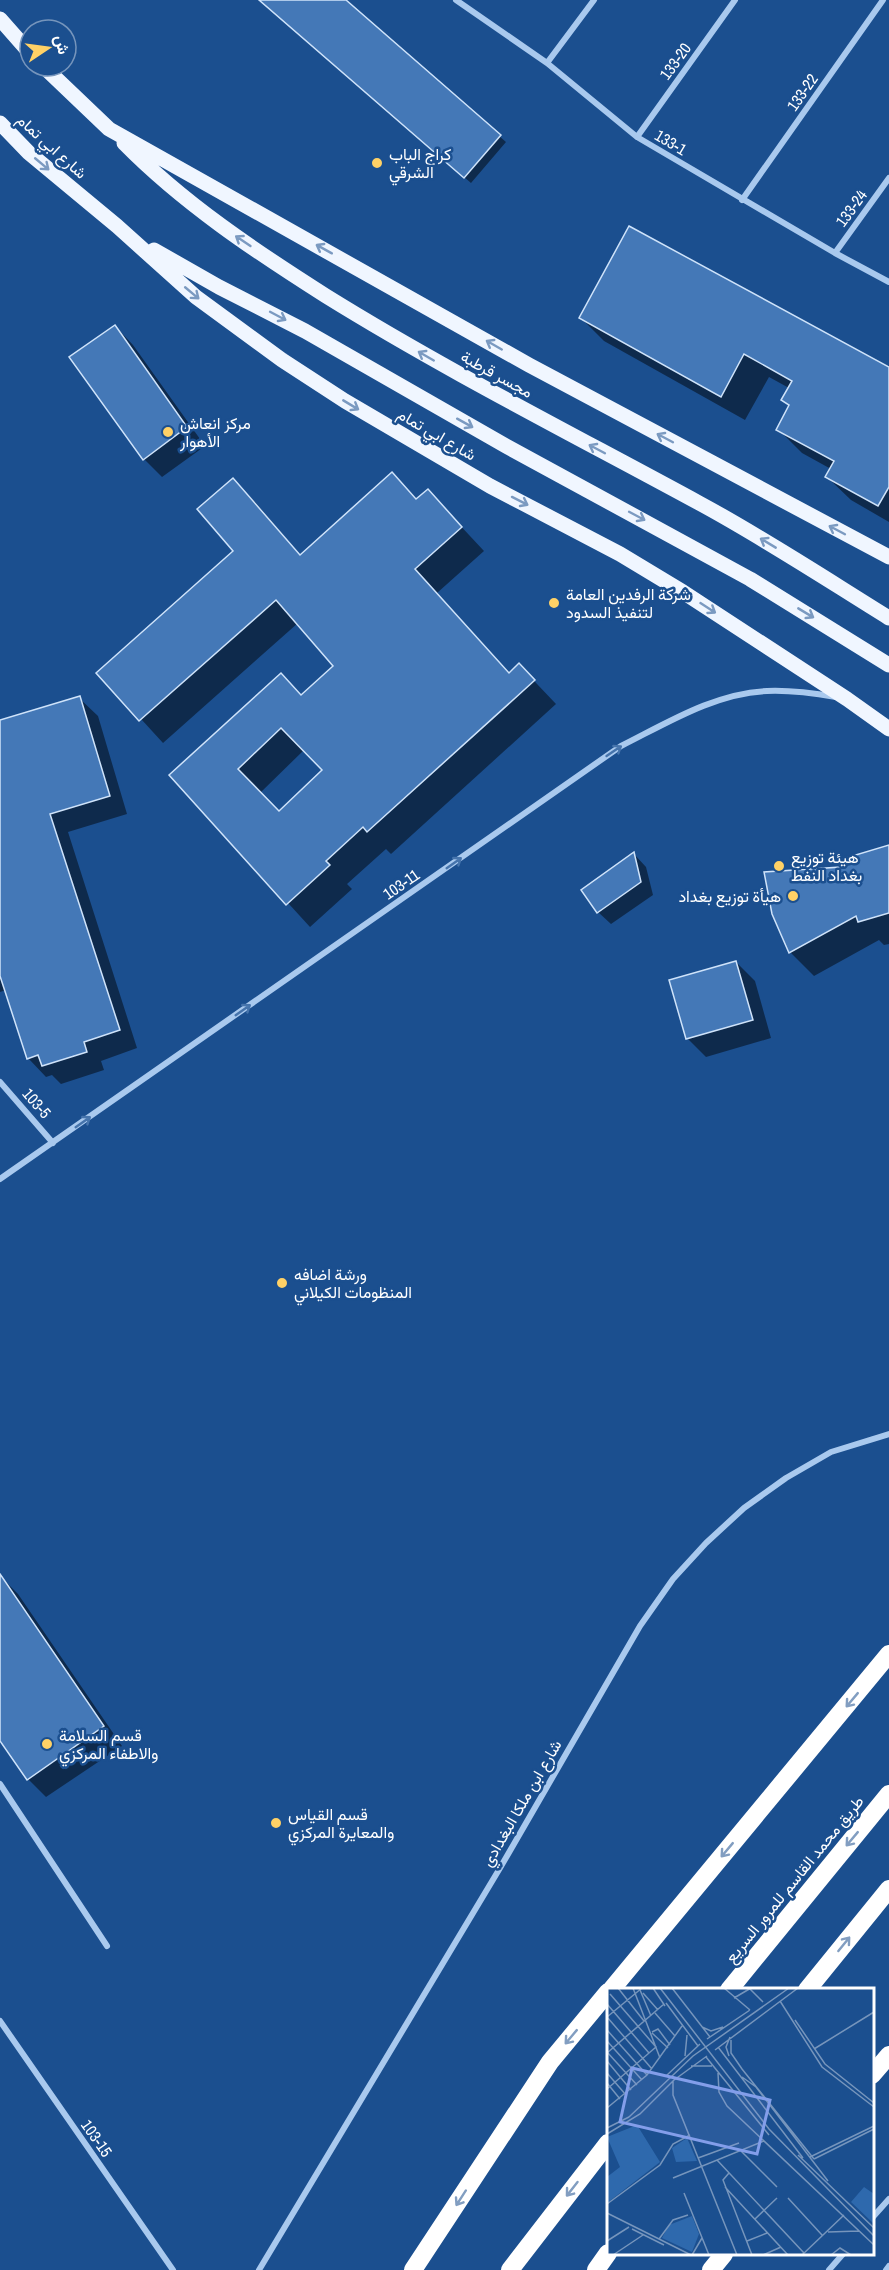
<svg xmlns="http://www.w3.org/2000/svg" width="889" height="2270" font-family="'Archivo Narrow',Vazirmatn,sans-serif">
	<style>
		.shadow { fill: #0007; fill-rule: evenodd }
		.building { fill: #4478b7; stroke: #cfe3fa; stroke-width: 1.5; fill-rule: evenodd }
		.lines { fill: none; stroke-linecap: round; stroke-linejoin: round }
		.street { stroke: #a9c9ee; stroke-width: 6 }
		.primary { stroke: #f0f6ff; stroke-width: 15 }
		.highway { stroke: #fff; stroke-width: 18 }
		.oneway { stroke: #7b9ac1 }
		.oneway2 { stroke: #4674ac }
		.oneway3 { stroke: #829ec1 }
		.poi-dot { fill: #ffd166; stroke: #1b4f8f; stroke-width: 2 }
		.labels { text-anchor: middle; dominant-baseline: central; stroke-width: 5; stroke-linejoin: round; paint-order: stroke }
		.street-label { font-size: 16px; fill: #fff; stroke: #1b4f8f }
		.poi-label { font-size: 16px; fill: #fff; stroke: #1b4f8f; text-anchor: start }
		.inset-road { fill: none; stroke: #7695bc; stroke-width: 1.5 }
		.view { fill: #839eea; fill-opacity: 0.15; stroke: #839eea; stroke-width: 3 }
		.inset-edge { fill: none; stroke: #fff; stroke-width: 3 }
	</style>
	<rect width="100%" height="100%" fill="#1b4f8f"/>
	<path class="shadow" d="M260 0H343L506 142 471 183Z
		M580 317 888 368 889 365V522L851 500 827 477 831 469 802 453 778 429 790 407 783 400 789 388 769 377 745 420 604 341Z
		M115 326 133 345 205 446 162 477 144 459Z
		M392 474 418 500 428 491 484 551 437 593 510 674 519 665 556 704 391 854 386 849 347 884 352 889 310 927 171 775 302 697 335 666 298 623 163 743 99 673 235 551 233 480 255 502 301 556ZM304 750 324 770 279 813 260 793Z
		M79 698 98 716 127 814 68 832 137 1048 101 1061 104 1070 61 1084 52 1075 46 1077 28 1058 6 990 0 992V722Z
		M889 847V944L884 945 879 940 814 976 790 952Z
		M634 854 646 867 653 895 611 924 598 912Z
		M736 962 755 981 771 1038 706 1057 687 1038Z
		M0 1576 18 1594 122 1746 46 1797 28 1779 0 1738Z"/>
	<path class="building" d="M259 0H346L501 135 464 178Z
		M629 226 889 367V487L878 506 825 477 834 461 776 430 789 405 781 400 792 381 744 354 721 397 579 318Z
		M115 325 187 427 143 460 69 357Z
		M392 472 416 499 428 489 462 527 415 569 509 673 519 663 535 680 367 832 363 827 326 861 330 865 286 905 169 775 281 673 301 695 333 666 276 600 139 721 96 673 233 551 197 509 233 478 300 555ZM281 728 322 770 279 811 238 769Z
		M80 696 110 796 50 814 120 1030 84 1042 87 1052 42 1066 38 1055 27 1059 0 976V720Z
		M889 845V913L858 922 856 916 789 953 772 914 764 872 841 867 839 860Z
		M634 852 641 882 597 913 581 890Z
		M736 961 753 1020 686 1039 669 980Z
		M0 1574 104 1726 27 1780 0 1741Z"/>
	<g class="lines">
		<path class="street" d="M456 0 547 63 637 137 835 253 889 282
			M547 63 594 0
			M637 137 735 0
			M742 200 883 0
			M835 253 889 178
			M0 1082 53 1143
			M0 1179 621 746C667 723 715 693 767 691 790 690 813 693 836 697
			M0 1784 107 1946
			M0 2021 173 2270
			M872 2218 889 2199
			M259 2270 500 1868 640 1626 673 1579 706 1543 744 1508 786 1478 831 1452 889 1434
			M829 2270 843 2254
			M886 2270 889 2266"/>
		<path class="primary" d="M0 19 30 53
			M43 66 109 129 529 365 889 557
			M0 123 29 153 117 226 196 297 282 360 345 401 490 486 620 554 683 592 847 699 889 729
			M124 143C183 203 255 251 326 296 447 371 574 435 699 503 764 538 826 579 889 618
			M154 250 219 287 305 331 506 446 750 579 889 665"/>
		<path class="highway" d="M611 1990 889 1654
			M729 1990 889 1794
			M807 1990 889 1889
			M872 2075 889 2055
			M413 2270 550 2062 608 1992
			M510 2270 608 2143
			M596 2270 608 2253
			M711 2270 724 2254"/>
	</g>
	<defs><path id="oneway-shaft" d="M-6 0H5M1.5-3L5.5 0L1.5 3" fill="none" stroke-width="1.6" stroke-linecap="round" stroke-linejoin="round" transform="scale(1.5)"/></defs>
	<g class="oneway">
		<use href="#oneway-shaft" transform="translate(42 164) rotate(40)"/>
		<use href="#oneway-shaft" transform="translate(243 241) rotate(-146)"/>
		<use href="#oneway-shaft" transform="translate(324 249) rotate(-151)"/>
		<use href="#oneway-shaft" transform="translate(192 293) rotate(40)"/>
		<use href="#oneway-shaft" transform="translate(278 316) rotate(28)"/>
		<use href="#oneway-shaft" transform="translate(494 345) rotate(-150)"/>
		<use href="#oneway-shaft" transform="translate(426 356) rotate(-150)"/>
		<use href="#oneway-shaft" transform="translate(351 405) rotate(31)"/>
		<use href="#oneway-shaft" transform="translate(465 423) rotate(29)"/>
		<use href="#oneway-shaft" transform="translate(665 438) rotate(-152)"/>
		<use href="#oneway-shaft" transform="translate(597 449) rotate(-152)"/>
		<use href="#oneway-shaft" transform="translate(520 501) rotate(27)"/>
		<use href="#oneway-shaft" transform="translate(637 516) rotate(28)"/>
		<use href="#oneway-shaft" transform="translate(837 530) rotate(-152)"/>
		<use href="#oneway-shaft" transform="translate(768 543) rotate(-149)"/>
		<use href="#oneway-shaft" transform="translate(708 608) rotate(33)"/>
		<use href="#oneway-shaft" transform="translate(806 613) rotate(31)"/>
	</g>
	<g class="oneway2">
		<use href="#oneway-shaft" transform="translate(614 751) rotate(-34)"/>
		<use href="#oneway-shaft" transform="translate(454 863) rotate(-35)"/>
		<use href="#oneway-shaft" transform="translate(243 1010) rotate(-35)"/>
		<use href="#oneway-shaft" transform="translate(83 1122) rotate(-35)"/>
	</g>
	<g class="oneway3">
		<use href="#oneway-shaft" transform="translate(852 1700) rotate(130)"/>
		<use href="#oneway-shaft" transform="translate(852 1839) rotate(130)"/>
		<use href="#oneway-shaft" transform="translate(727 1850) rotate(130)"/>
		<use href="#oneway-shaft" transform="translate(844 1944) rotate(-51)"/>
		<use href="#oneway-shaft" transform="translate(571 2037) rotate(130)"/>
		<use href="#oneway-shaft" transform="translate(572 2189) rotate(128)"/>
		<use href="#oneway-shaft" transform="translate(461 2198) rotate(123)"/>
	</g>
	<g class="poi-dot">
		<circle cx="377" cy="163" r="6"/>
		<circle cx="168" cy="432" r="6"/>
		<circle cx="554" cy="603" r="6"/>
		<circle cx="779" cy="866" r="6"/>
		<circle cx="793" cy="896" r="6"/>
		<circle cx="282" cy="1283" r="6"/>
		<circle cx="47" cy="1744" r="6"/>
		<circle cx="276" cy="1823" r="6"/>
	</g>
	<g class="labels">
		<g class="street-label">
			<text transform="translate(675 61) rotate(-54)">133-20</text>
			<text transform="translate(802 92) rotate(-55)">133-22</text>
			<text transform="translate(671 142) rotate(31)">133-1</text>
			<text transform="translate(52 146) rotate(42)">شارع ابي تمام</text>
			<text transform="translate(851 208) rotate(-54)">133-24</text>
			<text transform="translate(497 374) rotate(29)">مجسر قرطبة</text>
			<text transform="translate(437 434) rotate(30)">شارع ابي تمام</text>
			<text transform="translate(401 884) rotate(-35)">103-11</text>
			<text transform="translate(37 1103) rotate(49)">103-5</text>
			<text transform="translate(521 1803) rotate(-60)">شارع ابن ملكا البغدادي</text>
			<text transform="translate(794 1879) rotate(-51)">طريق محمد القاسم للمرور السريع</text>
			<text transform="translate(97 2138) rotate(55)">103-15</text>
		</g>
		<g class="poi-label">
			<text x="389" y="154">كراج الباب<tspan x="389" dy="18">الشرقي</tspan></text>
			<text x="180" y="423">مركز انعاش<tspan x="180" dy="18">الأهوار</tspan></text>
			<text x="566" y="594">شركة الرفدين العامة<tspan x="566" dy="18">لتنفيذ السدود</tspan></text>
			<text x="791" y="857">هيئة توزيع<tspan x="791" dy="18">بغداد النفط</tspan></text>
			<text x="781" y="896" text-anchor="end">هيأة توزيع بغداد</text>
			<text x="294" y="1274">ورشة اضافه<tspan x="294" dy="18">المنظومات الكيلاني</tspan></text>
			<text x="59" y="1735">قسم السلامة<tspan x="59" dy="18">والاطفاء المركزي</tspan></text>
			<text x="288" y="1814">قسم القياس<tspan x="288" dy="18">والمعايرة المركزي</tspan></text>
		</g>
	</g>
	<g transform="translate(607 1988)">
		<rect width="267" height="267" fill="#1b4f8f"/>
		<path d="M257 199 267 206V236L244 214ZM85 228 92 246 85 264 55 250 62 237Z" fill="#2e69ad"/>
		<path d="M30 137 53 174 0 215V189L13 179 0 149ZM80 150 90 173 69 174 65 160Z" fill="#2e69ad"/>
		<path class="inset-road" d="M11 0 37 33M26 0 53 70M46 0 58 18M53 0 162 141 267 248M65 0 103 49M117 0 143 22M143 1 156 14M33 2 44 28M36 5 51 22M127 10 144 0M173 13 215 79 267 119M59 15 91 58M0 16 42 65M48 25 68 48M0 29 45 81M0 29 35 0M188 32 218 76 267 115M95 39 104 43 116 39M0 42 40 87M45 44 51 41 63 57M45 45 61 60M100 51 143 22M124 52V65L135 81 207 171M0 53 35 92M111 59 196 170M207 61 267 24M108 62 191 0M0 64 30 97M0 65 57 16M78 68 80 47M122 68 119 59 123 49M99 69 162 147M0 73 24 102M84 78H105M0 85 19 107M111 85 112 104 120 118 267 257M59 88 93 56M135 89 149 99 221 193M66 93V107L130 267M0 95 13 111M0 101 49 59 3 6M0 120 40 87 75 38M22 129 86 68 182 0M0 140 22 129M0 146 33 126 67 92 100 68M134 163 170 199M191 167 267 240M203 169 267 138M91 170 132 155M207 171 267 141M110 172 197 265M122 185 116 192 145 267M66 190 157 153M118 199 181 267M77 205 102 267M181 210 215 247M0 216 53 177 66 156 83 147M0 225 84 267M148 231 170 210M25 241 57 257M221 244 252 243M52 251 66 232 81 227M0 253 22 239M140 253 160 245M6 267 36 247M85 267 95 250M156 267 174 259M195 267 237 227M224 267 233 260 244 267"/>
		<path class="view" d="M25 80 163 112 150 166 13 134Z"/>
		<rect width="267" height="267" class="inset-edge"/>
	</g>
	<g transform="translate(48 48) rotate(77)"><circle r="28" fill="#1b4f8f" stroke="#7695bc" stroke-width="1.5"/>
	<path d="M0-4.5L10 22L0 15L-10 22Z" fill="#ffd166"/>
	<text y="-9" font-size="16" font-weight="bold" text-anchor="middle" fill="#ffffff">ش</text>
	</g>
</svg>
